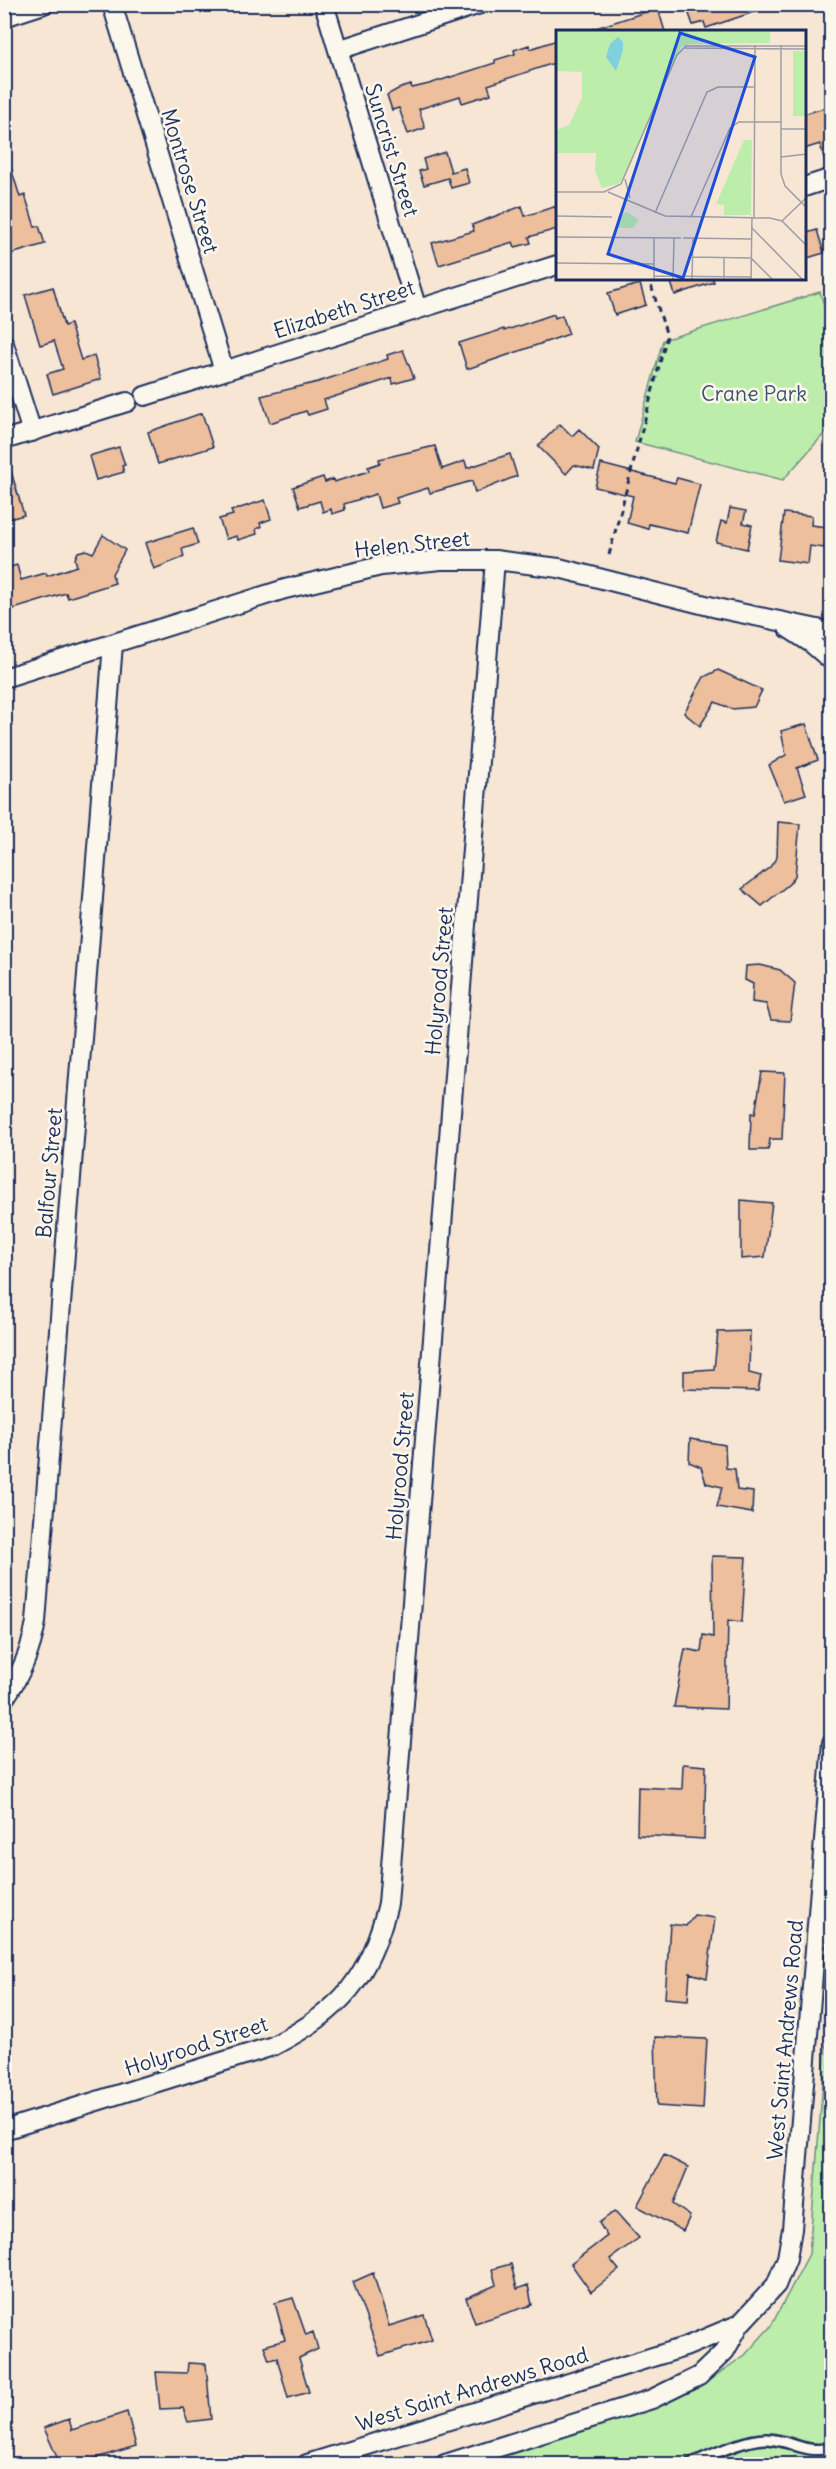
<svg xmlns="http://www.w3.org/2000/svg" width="836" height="2469" font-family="Delius,sans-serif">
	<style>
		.green { fill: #bdedab; stroke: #6c8e84; stroke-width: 1.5 }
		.building { fill: #edbf9c; stroke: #1b2f5e; stroke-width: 1.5 }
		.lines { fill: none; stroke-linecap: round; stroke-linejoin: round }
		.lane-casing { stroke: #1b2f5e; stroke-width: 14 }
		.street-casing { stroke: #1b2f5e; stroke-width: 22 }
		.path { stroke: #1b2f5e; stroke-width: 3; stroke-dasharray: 6 4.5; stroke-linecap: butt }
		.lane { stroke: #fbf7ec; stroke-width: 9 }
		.street { stroke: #fbf7ec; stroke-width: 18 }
		.labels { text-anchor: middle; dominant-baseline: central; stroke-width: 5; stroke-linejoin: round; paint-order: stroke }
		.street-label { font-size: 21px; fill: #1b2f5e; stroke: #fbf7ec }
		.park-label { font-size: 21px; fill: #3b556d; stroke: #fbf7ec }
		.inset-road { fill: none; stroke: #9f9da5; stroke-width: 1.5 }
		.view { fill: #1d4ed8; fill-opacity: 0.15; stroke: #1d4ed8; stroke-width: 3 }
		.inset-edge { fill: none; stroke: #1b2f5e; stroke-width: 3 }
	</style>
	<rect width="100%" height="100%" fill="#f7e6d4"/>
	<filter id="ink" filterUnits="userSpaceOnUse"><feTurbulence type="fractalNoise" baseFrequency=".0167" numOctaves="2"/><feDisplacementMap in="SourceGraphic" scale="12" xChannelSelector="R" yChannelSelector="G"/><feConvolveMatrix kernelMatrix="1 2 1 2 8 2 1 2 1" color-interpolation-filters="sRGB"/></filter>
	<g filter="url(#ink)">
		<path class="green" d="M820 292 831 328V426L783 480 635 442 663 340Z
			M831 1982V2464H468L695 2390 745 2355 771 2326 809 2254Z"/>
		<path class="building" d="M697 4H768L769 7 706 28 704 22 693 25 687 8Z
			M658 8 665 32H593V29Z
			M557 40V62L488 85 491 94 462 103 460 96 419 109 425 128 408 134 399 108 392 110 387 95 398 89 411 85 412 88 429 84 495 63V60L515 54 514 50 529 45 530 49Z
			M831 106V167L827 168 820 144 804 149V114Z
			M445 152 451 172 465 168 469 183 451 188 448 178 424 185 419 171 426 169 423 159Z
			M8 158 20 197 25 195 35 227 39 226 45 244 11 254 6 237 12 235 4 210V159Z
			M522 206 525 216 557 206V229L529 237 531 243 515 247 513 242 439 265 432 243 474 231 472 225Z
			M817 230 824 253 804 259V234Z
			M670 279H713L714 282 675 295Z
			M640 284 646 305 615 315 608 293Z
			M53 287 64 326 70 324 81 360 94 356 101 379 53 394 47 374 63 369 54 341 40 345 25 295Z
			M554 314 555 318 562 315 569 334 467 369 459 343 504 329V331Z
			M403 350 414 378 393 384 392 378 324 400 327 409 308 415 306 411 270 423 261 396 318 382 388 359 387 355Z
			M202 413 213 447 158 464 148 432Z
			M560 424 572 436 579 429 599 449 594 470 574 465 566 474 538 446Z
			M435 446 442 469 465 461 467 468 510 454 517 476 475 493 472 481 430 493 428 488 396 498 398 503 380 508 376 494 344 504 345 510 332 514 331 509 323 512 320 501 300 507 293 487 323 477 325 482 333 479 334 482 369 471 368 467 380 463 379 459Z
			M119 447 125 465 122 466 124 472 96 480 89 456Z
			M8 461 24 515 9 519 7 514 4 515V462Z
			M601 464 675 483 677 478 700 484 688 533 649 524 648 529 627 523 633 496 595 487Z
			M265 500 271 519 260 523 261 527 256 529 257 534 238 540 237 536 226 539 219 519 233 515 231 511Z
			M730 508 746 511 743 523 752 525 747 549 716 542 721 521 727 523Z
			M784 513 812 516 811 525 827 527 824 548 810 546 808 564 778 560Z
			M193 528 198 544 182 549 184 557 154 569 145 543Z
			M103 535 125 550 112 574 115 583 68 598 66 593 4 612V569L17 565 21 580 46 573 47 576 77 566 75 559 78 552 86 550 93 553Z
			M718 670 762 690 754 707 732 709 715 702 700 726 684 713 704 677Z
			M806 724 818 760 797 768 806 794 784 801 769 765 786 755 781 731Z
			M778 822 800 824 795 876 789 884 762 906 742 889 770 867 777 857Z
			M760 965 780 970 795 983 790 1021 771 1020 766 1004 752 1002 753 984 745 980 746 966Z
			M762 1072 785 1073 782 1139H770L768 1150H750L751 1113 755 1114Z
			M741 1200 772 1203 765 1257 741 1259Z
			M750 1331 749 1373 761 1376 758 1391 684 1389V1371L714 1369 718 1332Z
			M690 1439 725 1445 726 1468 735 1469 737 1490 753 1492 752 1513 717 1507 722 1487 706 1483 701 1467 689 1462Z
			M712 1556 746 1557 742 1622 728 1620 726 1709 674 1707 685 1649 701 1652 703 1635 713 1637Z
			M683 1764 706 1766 704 1839 637 1835 638 1787 682 1789Z
			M694 1915 715 1918 707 1978 690 1973 688 2000 665 1998 670 1924 686 1926Z
			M655 2037 707 2039 703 2109 657 2106Z
			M664 2155 688 2167 673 2204 690 2216 683 2231 637 2206Z
			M615 2211 639 2238 610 2259 619 2270 591 2292 571 2264 607 2236 599 2223Z
			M511 2264 517 2289 528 2285 532 2305 475 2323 466 2298 496 2285 492 2269Z
			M373 2273 389 2326 424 2315 432 2340 380 2356 353 2282Z
			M293 2298 306 2335 313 2332 318 2349 299 2358 309 2392 288 2398 277 2358 269 2360 264 2346 285 2340 275 2303Z
			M188 2363 206 2364 211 2419 188 2422 183 2408 160 2409 156 2372 187 2373Z
			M127 2412 136 2446 76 2464H60L44 2428 69 2419 72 2430Z"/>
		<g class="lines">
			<defs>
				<path id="lane" d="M690 2464C709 2456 746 2438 767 2439 793 2440 801 2454 832 2448"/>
				<path id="street" d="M112 4 224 371
					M324 4 417 309
					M4 17 44 4
					M338 50 480 4
					M804 187 832 178
					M4 344 32 432
					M145 396 557 265
					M4 440 127 402
					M788 628 811 643 832 661
					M4 678 285 589 381 566 441 560H495L559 568 721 609 832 632
					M4 1699C21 1675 31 1651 36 1622L113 644
					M4 2130 273 2046C342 2010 369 1979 388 1904L495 560
					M307 2464 685 2347 740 2324
					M445 2464 652 2399 699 2376 725 2351 740 2324 776 2285 787 2258 792 2229 832 1743"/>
			</defs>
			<use href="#lane" class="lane-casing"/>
			<use href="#street" class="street-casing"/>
			<path class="path" d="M609 555 667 336 649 279"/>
			<use href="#lane" class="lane"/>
			<use href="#street" class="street"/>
		</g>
	</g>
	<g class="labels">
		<g class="street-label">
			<text transform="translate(392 150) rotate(73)">Suncrist Street</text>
			<text transform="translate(190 181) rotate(73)">Montrose Street</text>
			<text transform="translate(344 309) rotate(-18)">Elizabeth Street</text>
			<text transform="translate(412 544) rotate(-6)">Helen Street</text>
			<text transform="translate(439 981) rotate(-85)">Holyrood Street</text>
			<text transform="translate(49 1173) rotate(-85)">Balfour Street</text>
			<text transform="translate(400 1466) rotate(-85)">Holyrood Street</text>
			<text transform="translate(785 2040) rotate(-85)">West Saint Andrews Road</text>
			<text transform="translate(196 2046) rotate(-18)">Holyrood Street</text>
			<text transform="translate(472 2389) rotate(-17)">West Saint Andrews Road</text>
		</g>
		<g class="park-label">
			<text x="754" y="393">Crane Park</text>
		</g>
	</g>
	<g transform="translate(556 30)">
		<rect width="250" height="250" fill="#f7e6d4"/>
		<path d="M0 0H250V2H214V13L134 14 125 17 68 148 62 154 46 158 39 141 40 123H0V100L13 95 26 68V42L0 41ZM237 21H250V86H237ZM188 110H196L195 185H168V175L160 174ZM71 182 83 190 77 198H62V187Z" fill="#bdedab"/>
		<path d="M62 7 67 12V20L60 41 50 27 54 14Z" fill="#80d0dd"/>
		<path class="inset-road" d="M225 15V144L229 156 251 178M129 18 251 19M225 99H251M225 127 251 124M69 149 74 168M0 162H48L65 154 121 25 130 16H251M52 162 109 186 214 188 226 191 251 216M99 183 151 62 162 57H199M0 186 56 187M135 187 174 98 183 92H225M198 187 199 15M226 191 251 167M196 198 247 250M0 207 125 208M127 208 195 209M136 227 195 228 217 250M0 233 98 234M98 246 195 247M98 250V208M117 250 118 208M136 250 137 208M168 250V227M195 250 196 187"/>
		<path class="view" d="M124 3 199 27 127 248 52 224Z"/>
		<rect width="250" height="250" class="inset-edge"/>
	</g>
	<rect width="836" height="2469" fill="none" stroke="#fbf7ec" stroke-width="24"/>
	<rect x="12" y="12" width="812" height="2445" fill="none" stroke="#1b2f5e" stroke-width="2" filter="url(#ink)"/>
</svg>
